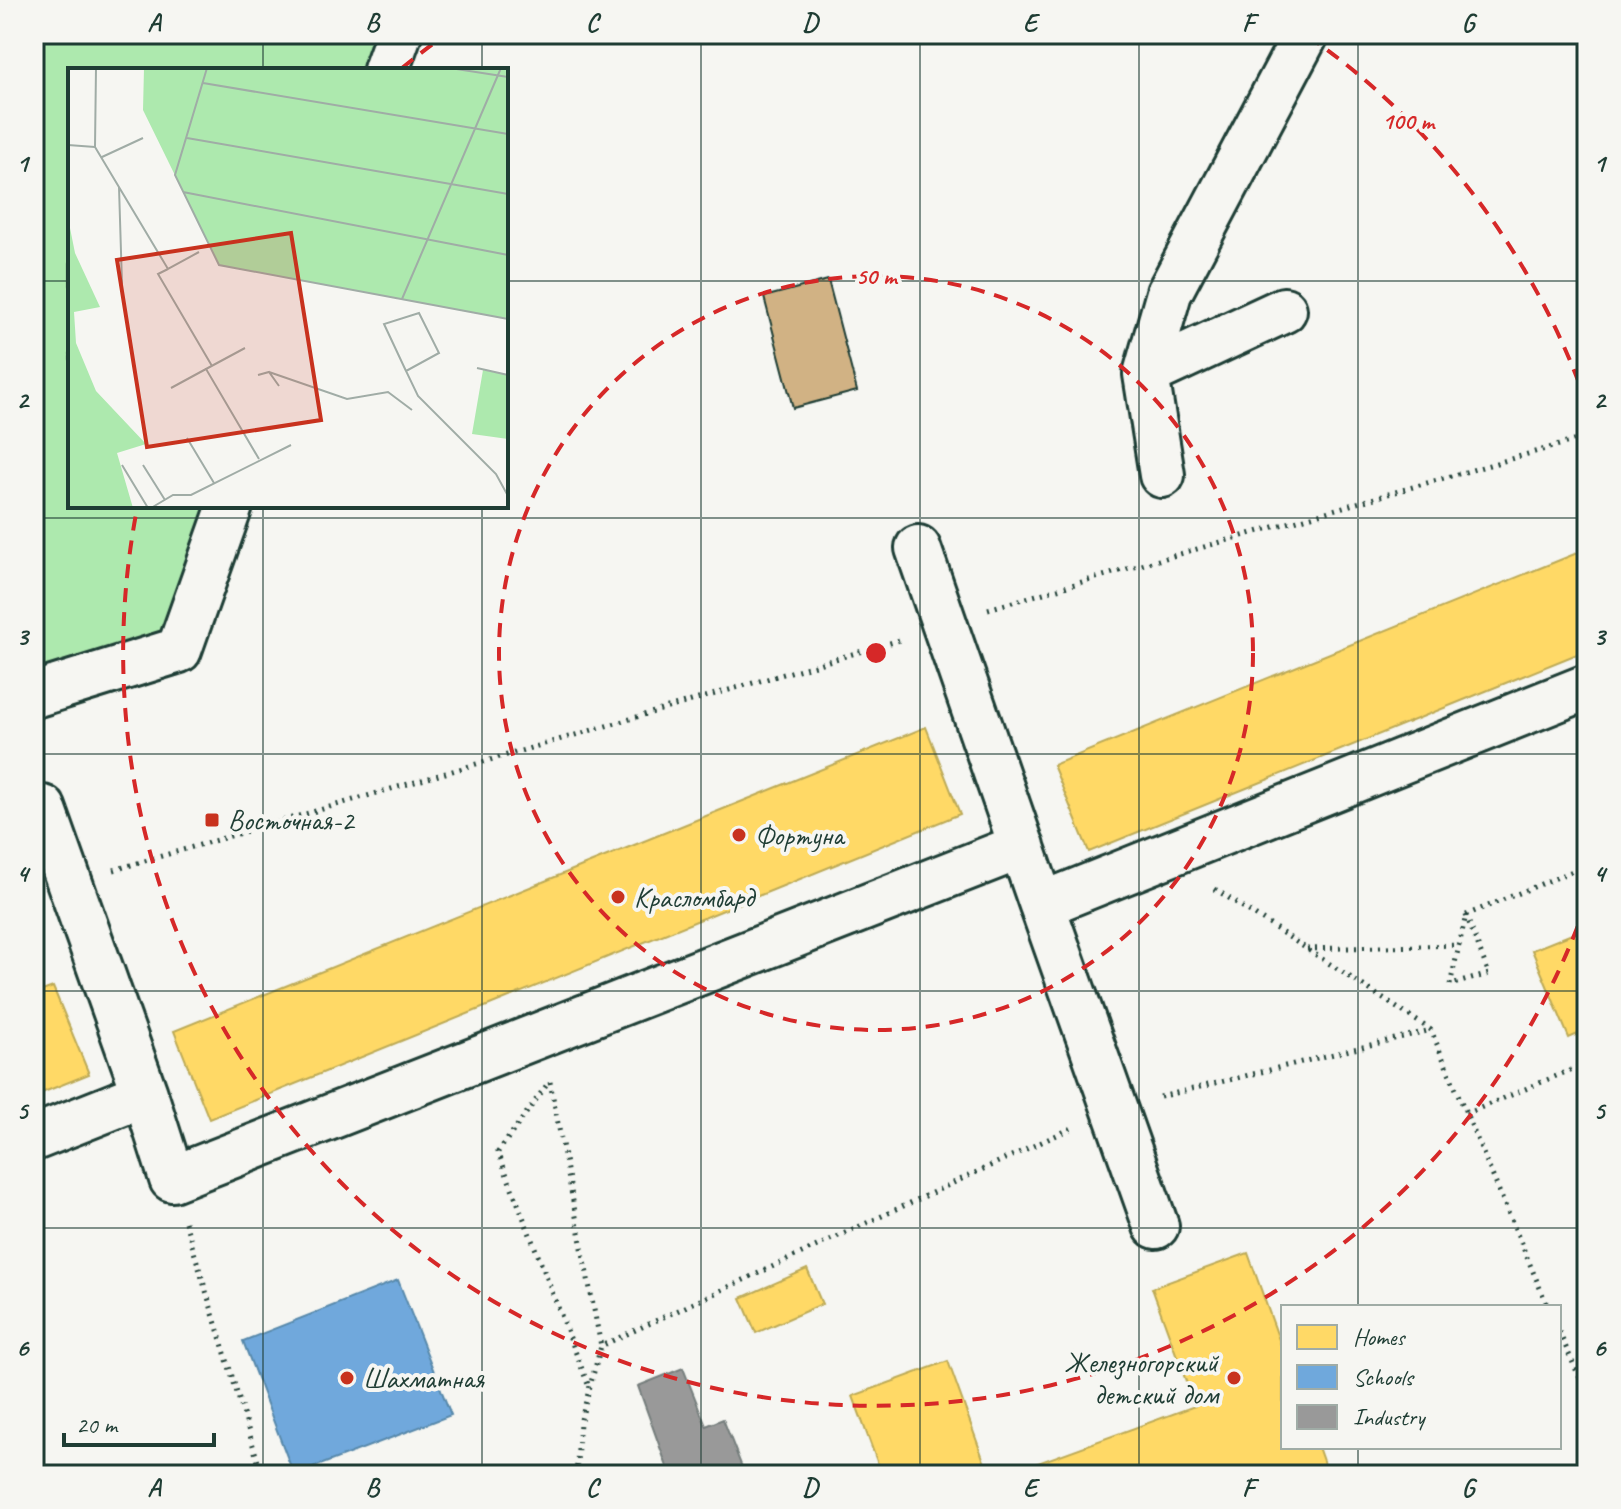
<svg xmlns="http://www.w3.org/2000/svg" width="1621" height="1509" font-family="Caveat,sans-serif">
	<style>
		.garden { fill: #ade9ae; stroke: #669371; stroke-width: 2 }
		.homes { fill: #ffd966; stroke: #bcaa57; stroke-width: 2 }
		.schools { fill: #6fa8dc; stroke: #5788aa; stroke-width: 2 }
		.industry { fill: #999; stroke: #747d7b; stroke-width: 2 }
		.building { fill: #d1b284; stroke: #1f3d34; stroke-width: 2 }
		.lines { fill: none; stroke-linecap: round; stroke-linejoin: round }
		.minor-casing { stroke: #1f3d34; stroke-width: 50 }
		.path { stroke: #1f3d34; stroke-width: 5; stroke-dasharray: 2 6; stroke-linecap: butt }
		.minor { stroke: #f6f6f2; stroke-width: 44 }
		.grid { fill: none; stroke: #1f3d34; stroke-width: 2; stroke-opacity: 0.55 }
		.ring { fill: none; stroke: #d62828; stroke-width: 4; stroke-dasharray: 14 10 }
		.poi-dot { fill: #c8321e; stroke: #f6f6f2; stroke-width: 3 }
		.labels { text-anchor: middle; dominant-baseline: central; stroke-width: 8; stroke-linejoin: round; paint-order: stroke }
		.poi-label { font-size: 28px; fill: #1f3d34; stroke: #f6f6f2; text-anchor: start }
		.inset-road { fill: none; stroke: #a0aca6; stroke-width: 2 }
		.view { fill: #c8321e; fill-opacity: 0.15; stroke: #c8321e; stroke-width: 4 }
		.inset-edge { fill: none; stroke: #1f3d34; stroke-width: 4 }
		.centre { fill: #d62828; stroke: #f6f6f2; stroke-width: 4 }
		.ring-label { font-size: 24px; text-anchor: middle; font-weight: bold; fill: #d62828; stroke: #f6f6f2; stroke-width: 8; stroke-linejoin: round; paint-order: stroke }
		.neatline { fill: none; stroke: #1f3d34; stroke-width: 3 }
		.grid-label { font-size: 26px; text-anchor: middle; font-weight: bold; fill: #1f3d34 }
	</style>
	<rect width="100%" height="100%" fill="#f6f6f2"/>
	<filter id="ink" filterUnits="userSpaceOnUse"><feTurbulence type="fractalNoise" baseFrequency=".0125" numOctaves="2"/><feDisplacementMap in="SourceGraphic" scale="16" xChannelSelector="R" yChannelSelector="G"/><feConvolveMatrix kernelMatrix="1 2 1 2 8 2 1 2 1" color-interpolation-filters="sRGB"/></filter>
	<g filter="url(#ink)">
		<path class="garden" d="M34 34H399L386 70H70V506H230L179 650 34 695Z"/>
		<path class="homes" d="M1587 549V650L1089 852 1053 765Z
			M926 727 960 814 209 1119 174 1031Z
			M1587 928V1030L1569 1038 1532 950Z
			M53 987 89 1074 34 1096V994Z
			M1248 1253 1283 1351V1447H1318L1328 1475H1005L1195 1406 1152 1288Z
			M807 1269 822 1304 756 1333 741 1298Z
			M948 1361 989 1475H882L853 1396Z"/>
		<path class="schools" d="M398 1280 451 1415 294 1475 243 1341Z"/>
		<path class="industry" d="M683 1368 706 1426 723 1419 745 1475H670L638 1386Z"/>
		<path class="building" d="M828 280 857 391 793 408 764 297Z"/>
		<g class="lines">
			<defs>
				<path id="minor" d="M386 70 399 34
					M1146 374 1169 293 1306 34
					M1162 475 1146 374 1284 310
					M918 548 1042 905 1587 687
					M34 695 179 650 230 506
					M1042 905 1156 1226
					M145 1094 172 1179 1022 846
					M34 1138 145 1094 43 808"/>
			</defs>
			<use href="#minor" class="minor-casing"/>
			<path class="path" d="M988 609 1587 437
				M114 870 900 640
				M1215 889 1431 1030 1548 1307
				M1466 915 1489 974 1450 985Z
				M1466 915 1587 865
				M1307 949 1459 945
				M550 1082 601 1346
				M546 1086 498 1152 589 1387
				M1160 1097 1431 1030
				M1466 1114 1587 1063
				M185 1222 259 1465 242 1475
				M1559 1332 1587 1394
				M576 1475 580 1423 601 1346 1072 1128"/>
			<use href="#minor" class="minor"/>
		</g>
	</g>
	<path class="grid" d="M263 34V70M482 34V70M701 34V1475M920 34V1475M1139 34V1475M1358 34V1307M34 281H70M506 281H1587M263 506V1475M482 506V1475M34 518H1587M34 754H1587M34 991H1587M34 1228H1587M1358 1447V1475"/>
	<g class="ring">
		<circle cx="876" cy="653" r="377"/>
		<path d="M1586 904A753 753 0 0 1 137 509M402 68A753 753 0 0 1 444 36M1308 36A753 753 0 0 1 1586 402"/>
	</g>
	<g class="poi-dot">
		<rect x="204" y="812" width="16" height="16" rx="4"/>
		<circle cx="739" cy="835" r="8"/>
		<circle cx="618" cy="897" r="8"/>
		<circle cx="347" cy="1378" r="8"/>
		<circle cx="1234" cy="1378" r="8"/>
	</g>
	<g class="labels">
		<g class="poi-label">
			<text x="228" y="820">Восточная-2</text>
			<text x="755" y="835">Фортуна</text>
			<text x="634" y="897">Красломбард</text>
			<text x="1218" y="1362" text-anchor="end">Железногорский<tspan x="1218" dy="32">детский дом</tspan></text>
			<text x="363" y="1378">Шахматная</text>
		</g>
	</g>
	<g transform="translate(68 68)">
		<rect width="440" height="440" fill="#f6f6f2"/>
		<path d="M0 150 7 185 32 239 6 244 8 275 28 323 78 376 49 385 65 440H0Z" fill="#ade9ae"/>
		<path d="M76 0H440V251L151 197 75 42ZM415 302 440 307V371L404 366Z" fill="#ade9ae"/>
		<path class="inset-road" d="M28 0 27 79 100 201 131 184M139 0 107 107 151 197 440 251M382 0 440 9M135 15 440 66M119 70 440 126M0 77 27 79M34 89 75 70M51 119 54 216M115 124 440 187M100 201 90 206 144 298M334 231 433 0M177 280 138 301 191 391M409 300 440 307M338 303 316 256 351 245 371 285 338 303 350 328 428 406 440 428M201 304 279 331 320 324 344 342M190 307 201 304 211 318M103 320 138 301M119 370 146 415M54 397 80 440M75 397 97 432M83 440 105 427H123L223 377"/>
		<path class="view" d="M223 165 253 352 79 379 49 192Z"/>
		<rect width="440" height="440" class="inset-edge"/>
	</g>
	<circle cx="876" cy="653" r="12" class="centre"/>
	<g class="ring-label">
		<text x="1408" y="129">100 m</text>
		<text x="876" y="284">50 m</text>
	</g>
	<rect width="1621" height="1509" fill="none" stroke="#f6f6f2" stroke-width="88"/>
	<rect x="1281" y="1305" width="280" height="144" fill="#f6f6f2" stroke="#a0aca6" stroke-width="2"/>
	<rect x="1297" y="1325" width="40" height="24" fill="#ffd966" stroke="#a0aca6" stroke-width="2"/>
	<text x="1353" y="1345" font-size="24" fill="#1f3d34">Homes</text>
	<rect x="1297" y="1365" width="40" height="24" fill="#6fa8dc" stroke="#a0aca6" stroke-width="2"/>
	<text x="1353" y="1385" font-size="24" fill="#1f3d34">Schools</text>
	<rect x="1297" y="1405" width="40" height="24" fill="#999999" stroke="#a0aca6" stroke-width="2"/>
	<text x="1353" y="1425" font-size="24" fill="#1f3d34">Industry</text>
	<path d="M64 1433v12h150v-12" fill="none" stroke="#1f3d34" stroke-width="4"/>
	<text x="76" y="1433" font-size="24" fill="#1f3d34" stroke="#f6f6f2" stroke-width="6" paint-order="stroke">20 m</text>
	<rect x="44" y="44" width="1533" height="1421" class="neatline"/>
	<g class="grid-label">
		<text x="154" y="31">A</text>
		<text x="372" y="31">B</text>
		<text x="592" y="31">C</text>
		<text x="810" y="31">D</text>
		<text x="1030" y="31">E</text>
		<text x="1248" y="31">F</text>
		<text x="1468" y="31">G</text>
		<text x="22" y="172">1</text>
		<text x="1599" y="172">1</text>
		<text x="22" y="408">2</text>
		<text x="1599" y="408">2</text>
		<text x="22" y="645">3</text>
		<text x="1599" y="645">3</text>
		<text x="22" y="882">4</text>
		<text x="1599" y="882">4</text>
		<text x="22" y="1119">5</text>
		<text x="1599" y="1119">5</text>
		<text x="22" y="1356">6</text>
		<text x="1599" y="1356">6</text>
		<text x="154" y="1496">A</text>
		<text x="372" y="1496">B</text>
		<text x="592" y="1496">C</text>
		<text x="810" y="1496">D</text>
		<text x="1030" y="1496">E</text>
		<text x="1248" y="1496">F</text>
		<text x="1468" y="1496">G</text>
	</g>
</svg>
